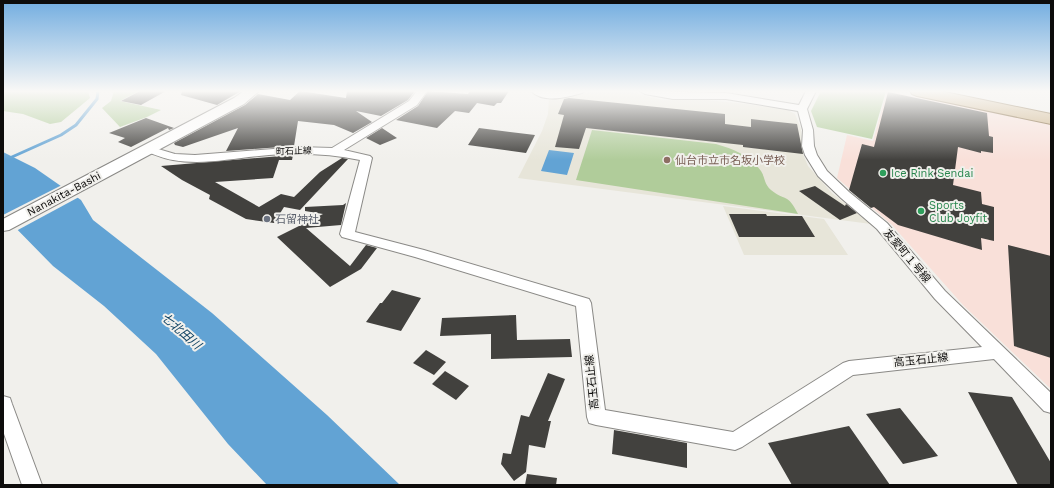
<svg xmlns="http://www.w3.org/2000/svg" width="1054" height="488" font-family="'Work Sans','Noto Sans JP',sans-serif">
	<style>
		.commercial { fill: #f9e0d9 }
		.built { fill: #e7e5d9 }
		.green { fill: #b0cc9a }
		.water { fill: #62a3d4 }
		.pier { fill: #f1f0ec }
		.lines { fill: none; stroke-linecap: round; stroke-linejoin: round }
		.stream { stroke: #62a3d4; stroke-width: 3 }
		.building { fill: #42413e }
		.minor-casing { stroke: #8a8986; stroke-width: 2 }
		.tertiary-casing { stroke: #8a8986; stroke-width: 2 }
		.primary-casing { stroke: #745628; stroke-width: 2 }
		.minor { fill: #fff; fill-rule: evenodd }
		.tertiary { fill: #fff; fill-rule: evenodd }
		.primary { fill: #cdb287; fill-rule: evenodd }
		.education-dot { fill: #8d6e63; stroke: #f1f0ec; stroke-width: 1.5 }
		.leisure-dot { fill: #2e9e5b; stroke: #f1f0ec; stroke-width: 1.5 }
		.worship-dot { fill: #6b7280; stroke: #f1f0ec; stroke-width: 1.5 }
		.labels { text-anchor: middle; dominant-baseline: central; stroke-width: 4; stroke-linejoin: round; paint-order: stroke }
		.far-street-label { font-size: 9px; fill: #0d0c0b; stroke: #f1f0ec }
		.education-label { font-size: 11px; fill: #785e54; stroke: #f1f0ec; text-anchor: start }
		.leisure-label { font-size: 11px; fill: #27864d; stroke: #f1f0ec; text-anchor: start }
		.street-label { font-size: 11px; fill: #0d0c0b; stroke: #f1f0ec }
		.worship-label { font-size: 11px; fill: #5b616d; stroke: #f1f0ec; text-anchor: start }
		.water-label { font-size: 12px; font-style: italic; fill: #124465; stroke: #f1f0ec }
	</style>
	<rect width="100%" height="100%" fill="#f1f0ec"/>
	<path class="commercial" d="M887 91 1051 124V389L963 305 892 225 837 178 847 135 873 141Z"/>
	<path class="built" d="M596 91H627L662 100H706L747 104 788 110 795 114 801 129 803 154 808 166 832 193 871 224 518 178 542 131 548 114 549 98H563Z
		M723 206 824 219 848 255H744Z"/>
	<path class="green" d="M3 91H88L90 98 61 122 50 124 23 114 3 111Z
		M114 91H139L120 101 161 110 147 117 120 127 102 108 111 101Z
		M821 91H886L872 139 817 127 811 111Z
		M592 130 716 144C733 149 750 155 761 171 765 177 764 184 771 190 784 201 788 193 798 214L576 180Z"/>
	<path class="water" d="M549 150 574 153 567 175 541 171Z
		M3 152 35 168 81 200 93 220 212 313 327 415 400 485H267L228 444 156 354 104 306 53 266 3 215Z"/>
	<path class="pier" d="M62 185 79 197 16 231 3 217V215Z"/>
	<g class="lines">
		<path class="stream" d="M3 161 61 135 76 125 97 99 98 91"/>
	</g>
	<path class="building" d="M140 91H166L141 105 121 101Z
		M182 91H241L217 105 181 95Z
		M300 91 346 98 347 91H415L408 100 381 116 356 111 372 122 353 133 334 125 298 121 294 146 226 151 238 128 183 147 175 145 174 143 245 105 258 94 290 100Z
		M428 91 468 94 470 91H509L501 103H497L494 106 477 103 469 113 455 111 437 128 396 120 418 106Z
		M888 92 987 113 989 136 993 137V153L981 151V153L958 147 953 185 981 192 982 204 994 207V241L981 238 982 250 898 225 874 207 871 208 849 190 862 144 874 147Z
		M569 98 725 114V124L751 127V119L797 124 803 154 743 147V145L586 128 579 149 555 147 564 115 558 114 564 99Z
		M146 118 174 128 169 130 168 128 131 147 118 142 125 138 109 133Z
		M382 128 397 138 380 145 366 138Z
		M479 128 535 135 526 153 468 145Z
		M293 155 292 160H279L273 178 215 182 259 207 281 194 294 197 320 172 342 158 348 159 300 210 284 207 274 223 246 219 209 199 210 195 182 180 161 166Z
		M815 186 845 206 846 204 857 213 840 220 799 191Z
		M346 203 341 225 306 228 350 266 366 245 377 248 361 269 330 287 277 237 323 214 305 211V207L343 205Z
		M729 214H766L767 216H802L815 237H739Z
		M1008 245 1051 256V358L1014 346Z
		M392 290 421 298 401 331 366 322 380 303H382Z
		M516 315 517 340 570 339 572 357 491 359V334L440 336 442 318Z
		M426 350 446 362 434 375 413 363Z
		M445 371 469 386 456 400 432 384Z
		M548 373 565 379 548 421H551L545 448 529 445 526 472 514 481 501 464 503 453 511 454 521 415 529 417Z
		M968 392 1012 397 1051 463V485H1018Z
		M900 408 938 456 903 464 866 414Z
		M849 426 890 485H792L768 443Z
		M614 430 687 443V468L612 454Z
		M527 474 557 478 556 485H525Z"/>
	<g class="lines">
		<defs>
			<path id="minor" d="M417 91H427L417 105 344 150 370 156 372 158 355 232 424 250 589 299 591 303 605 410 733 432 843 363 849 361 982 347 935 299 877 229 841 198 818 176 805 155 802 146 803 130 798 111 726 99H673L645 94 640 91 726 93 799 105 806 91H816L807 109 813 130 814 146 817 155 827 171 849 192 887 223 945 291 1051 393V413L1044 411 994 359 853 375 742 447 735 450 596 425 589 423 587 417 576 306 415 257 342 237 340 234 360 160C327 153 293 152 259 156 231 159 201 165 173 160 164 159 154 154 144 151L142 149 144 147 148 146 175 154 195 155 299 147 332 148 409 101Z
				M531 91H584L582 93C568 97 544 104 531 91Z
				M3 396 10 398 12 404 42 485H22L3 431Z"/>
			<path id="tertiary" d="M244 91H259L244 104 9 230 3 231V219L234 98Z"/>
			<path id="primary" d="M910 91H940L1051 114V124L917 96 912 94Z"/>
		</defs>
		<use href="#minor" class="minor-casing"/>
		<use href="#tertiary" class="tertiary-casing"/>
		<use href="#primary" class="primary-casing"/>
		<use href="#minor" class="minor"/>
		<use href="#tertiary" class="tertiary"/>
		<use href="#primary" class="primary"/>
	</g>
	<linearGradient id="sky" x2="0" y2="1"><stop stop-color="#72ade0"/><stop offset="0.57" stop-color="#f9f8f6"/><stop offset="1" stop-color="#f9f8f6" stop-opacity="0"/></linearGradient>
	<rect width="1054" height="160" fill="url(#sky)"/>
	<circle class="education-dot" cx="667" cy="160" r="4"/>
	<g class="leisure-dot">
		<circle cx="883" cy="173" r="4"/>
		<circle cx="921" cy="211" r="4"/>
	</g>
	<circle class="worship-dot" cx="267" cy="219" r="4"/>
	<g class="labels">
		<g class="far-street-label">
			<text transform="translate(294 151) rotate(-2)">町石止線</text>
		</g>
		<g class="education-label">
			<text x="675" y="160">仙台市立市名坂小学校</text>
		</g>
		<g class="leisure-label">
			<text x="891" y="173">Ice Rink Sendai</text>
			<text x="929" y="205">Sports<tspan x="929" dy="13">Club Joyfit</tspan></text>
		</g>
		<g class="street-label">
			<text transform="translate(64 194) rotate(-28)">Nanakita-Bashi</text>
			<text transform="translate(907 256) rotate(50)">友愛町１号線</text>
			<text transform="translate(921 360) rotate(-6)">高玉石止線</text>
			<text transform="translate(592 382) rotate(-96)">高玉石止線</text>
		</g>
		<g class="worship-label">
			<text x="275" y="219">石留神社</text>
		</g>
		<g class="water-label">
			<text transform="translate(181 331) rotate(41)">七北田川</text>
		</g>
	</g>
	<rect width="1054" height="488" fill="none" stroke="#0d0c0b" stroke-width="8"/>
</svg>
